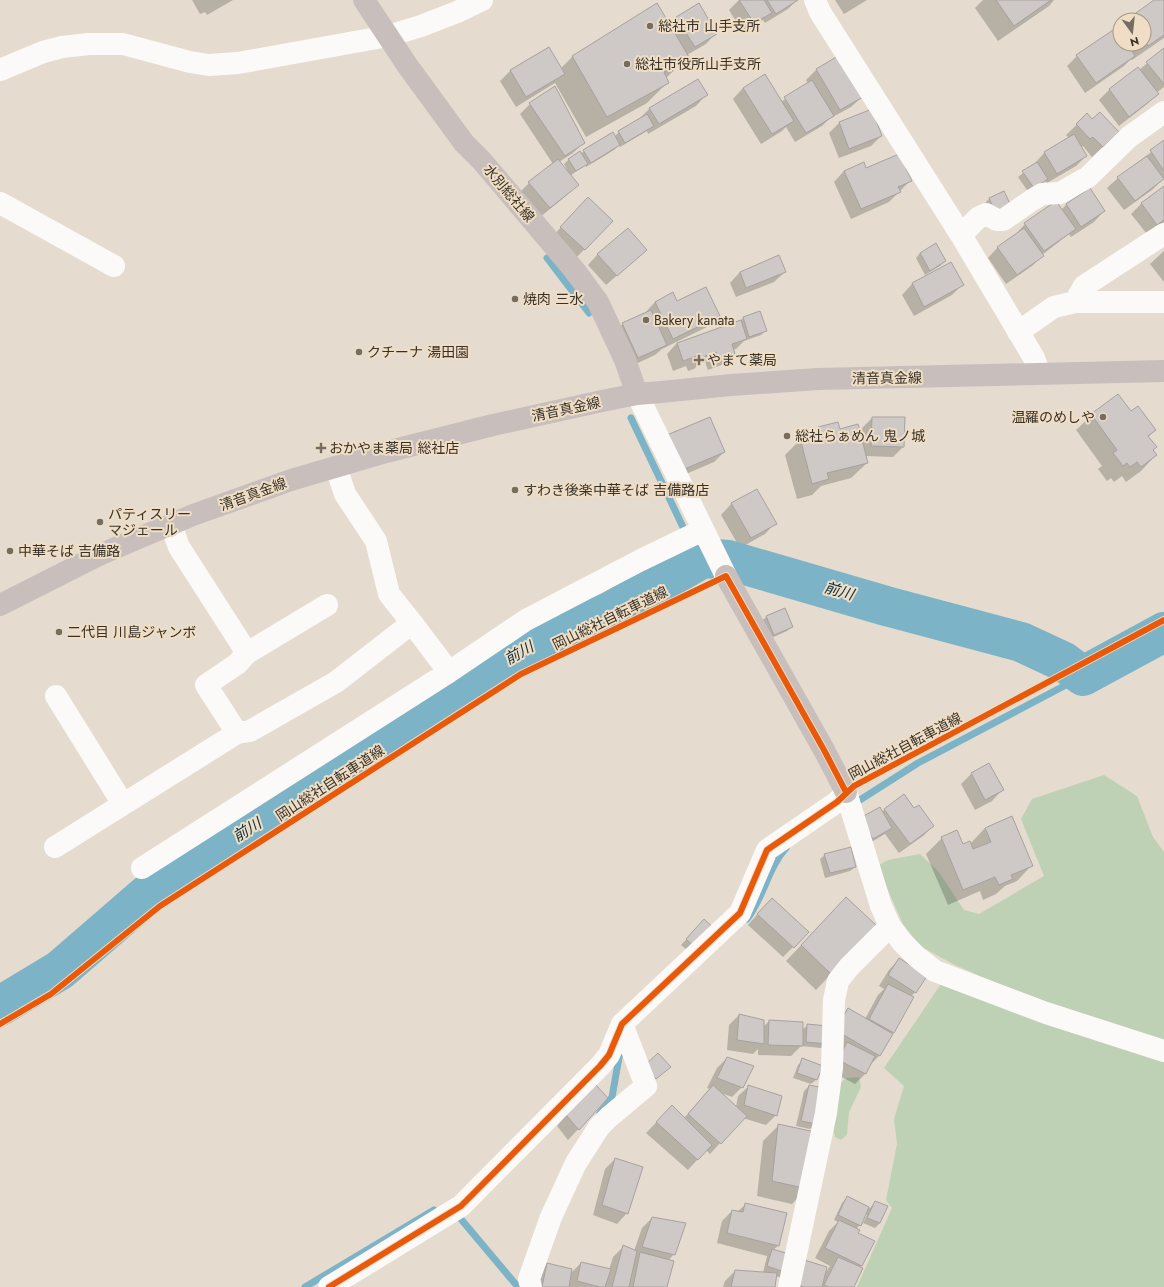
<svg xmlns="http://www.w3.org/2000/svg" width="1164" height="1287" font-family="Jost,'Noto Sans JP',sans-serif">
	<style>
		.green { fill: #bed1b5 }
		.shadow { fill: #0003 }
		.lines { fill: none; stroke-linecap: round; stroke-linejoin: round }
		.stream { stroke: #7db3c7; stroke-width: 7 }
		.river { stroke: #7db3c7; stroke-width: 40 }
		.building { fill: #cec8c6; stroke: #a7a19f }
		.minor { stroke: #fbfaf8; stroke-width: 22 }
		.major { stroke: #c8bfbc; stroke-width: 22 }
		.cycleway-casing { stroke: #efdec5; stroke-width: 8 }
		.cycleway { stroke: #e8590c; stroke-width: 6 }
		.poi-dot { fill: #756d62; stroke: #efdec5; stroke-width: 1.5 }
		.labels { text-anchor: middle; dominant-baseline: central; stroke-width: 4; stroke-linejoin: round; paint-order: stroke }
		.poi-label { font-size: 14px; fill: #383127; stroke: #efdec5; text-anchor: start }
		.street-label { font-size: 14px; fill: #383127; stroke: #efdec5 }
		.water-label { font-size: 15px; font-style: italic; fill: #092f3e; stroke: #efdec5 }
	</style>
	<rect width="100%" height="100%" fill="#e5dccf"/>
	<path class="green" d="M1104 775 1137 796 1153 837 1164 852V1041L1031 999 953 964 920 946 903 924 877 866 888 860 920 854 938 871 964 910 979 914 1044 876 1021 819 1032 799Z
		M941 984 1164 1060V1287H857L892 1208 886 1200 897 1144 894 1119 904 1086 884 1068Z
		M859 1077 861 1087 849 1112 847 1135 841 1140 835 1137 833 1128 841 1082 847 1078Z"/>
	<path class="shadow" d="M192 0H233L207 15 205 12 200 14Z
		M739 0H797L788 9 765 23 763 20 743 33 729 10Z
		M835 0H867L844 14Z
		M983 0H1054L1049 6 998 41 975 8Z
		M1156 0H1164V38L1132 60 1131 59 1124 66 1085 93 1067 66 1077 56 1120 28V44H1144V20H1128Z
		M677 18 716 33 706 44 687 55 688 57 666 78 668 82 647 103 586 137 555 83 516 107 500 81 510 71 548 48 560 69 573 56 669 25Z
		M1164 49V87L1156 93 1157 94 1147 104 1119 126 1099 100 1109 90 1138 68 1139 70Z
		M838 57 862 97 851 107 829 119 822 126 795 142 786 127 782 131 761 144 733 99 743 88 781 102 808 83 806 80 816 70Z
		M706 95 696 106 648 134 647 131 620 147 619 145 614 150 586 167 585 165 570 176 577 185 567 195 539 218 519 193 529 183 553 164 520 114 530 104 583 143 573 153 559 162 567 172 568 171 564 164 569 159 614 137 619 132 639 119 650 108Z
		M871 111 881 136 871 146 839 158 829 133 839 123Z
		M1087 115 1107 143 1092 157 1083 146 1081 148 1086 156 1076 166 1047 183 1045 181 1029 193 1018 177 1035 164V163L1045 152 1069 138 1066 135Z
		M1164 142V178L1152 190 1124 210 1107 188 1118 178Z
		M863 163 866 170 910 181 889 202 851 219 834 182 844 171Z
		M1164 187V222L1147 234 1131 214 1141 204Z
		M1003 192 992 220 984 204 989 199Z
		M1066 205 1104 211 1094 222 1071 237 1069 234 1042 255V256L1032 266 1006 284 988 258 998 247 1015 235 1025 224 1061 210Z
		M578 209 612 221 574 260 551 238Z
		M1164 251V282L1150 264Z
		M920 253 945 261 940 266 925 275 916 258Z
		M598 254 635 260 606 285 588 265Z
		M951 263 962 285 952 295 914 316 902 295 912 284Z
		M740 272H785L774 282 736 297 730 283Z
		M673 294 677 303 719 316 709 326 662 349 655 355 627 368 612 334 623 324 645 313 655 302Z
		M760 312 766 330 761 335 744 341 736 349 733 350 734 354 724 364 708 370 705 362 699 364 694 369 688 371 686 366 673 371 667 354 677 343 739 322 743 318Z
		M1130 412 1155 430 1148 437 1152 450 1156 455 1141 471 1126 482 1122 476 1114 482 1111 478 1107 481 1098 469 1102 466 1076 430 1092 415Z
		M872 418 903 447 893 457 865 456 867 463 851 478 821 486 812 495 797 499 785 455 801 439 809 437 819 428 840 430 862 441V428Z
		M668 436 724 452 714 462 672 480Z
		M756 490 775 523 765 534 740 548 721 515 731 504Z
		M766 617 792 626 787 631 769 639 762 621Z
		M989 765 1002 790 992 801 975 810 961 784 971 774Z
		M885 809 914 810 933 826 923 836 899 853 885 834 868 844 856 824 882 812Z
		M985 828 1032 865 1017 881 1005 886 996 894 983 900 980 891 948 905 926 854 942 838 962 845 970 844Z
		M825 855 855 867 850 871 825 878 820 859Z
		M762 909 793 947 783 957 748 925Z
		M831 914V974L816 990 786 961Z
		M704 921 692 954 681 945Z
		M899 959 915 992 911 997 893 1032 879 1056 869 1066 865 1074 855 1084 828 1070 826 1043 821 1048 801 1046 791 1056 758 1055V1049L753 1054 727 1050 729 1025 739 1015 763 1027 769 1021 802 1030 808 1025 827 1027 838 1020 848 1009 865 1019 878 995 884 989 879 986 889 970Z
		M727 1058 742 1087 732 1097 721 1093 736 1107 738 1096 749 1086 776 1115 766 1125 743 1118 710 1154 706 1150 688 1170 646 1133 672 1106 684 1118 710 1089 707 1088 717 1068Z
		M803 1060 816 1080 811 1084 793 1078 798 1065Z
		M809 1086 815 1124 810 1129 796 1126 804 1091Z
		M583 1094 607 1098 568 1140 557 1126Z
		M779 1125 807 1188 792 1204 757 1196 763 1141Z
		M615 1159 627 1213 617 1224 593 1215 605 1169Z
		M847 1198 870 1208 875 1202 887 1207 880 1223 875 1228 863 1223 867 1215 865 1214 860 1225 856 1229 857 1233 873 1241 859 1268 853 1287H787L824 1275 830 1266 815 1258 829 1231 838 1222 834 1220 842 1203Z
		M745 1205 778 1246 773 1250 791 1256 781 1278 776 1276 774 1287H723L725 1281 735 1271 763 1273 767 1256 717 1243 722 1221 732 1211 737 1212Z
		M652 1218 674 1254 668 1261 666 1287H535L537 1274 547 1264 571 1273 581 1263 609 1270 613 1257 623 1247 634 1251 642 1228Z"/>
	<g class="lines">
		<path class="stream" d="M547 258 589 313
			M631 418 692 546 694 563
			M852 805 918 763 1083 676
			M747 919C764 897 768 868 786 848
			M600 1113 612 1097 620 1052
			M455 1212 518 1287
			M305 1287 434 1210"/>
		<path class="river" d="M0 1006 60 970 156 887 281 809 518 651 611 611 703 558 728 560 886 606 1021 642 1064 662 1083 676 1164 632"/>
	</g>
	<path class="building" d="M739 0H764L772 13 754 23Z
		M767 0H798L776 14Z
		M996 0H1051L1014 26Z
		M1154 0H1164V35L1148 46 1144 40V20H1130L1129 18Z
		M657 3 689 57 664 72 669 83 607 117 572 56Z
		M699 3 717 34 695 47 676 17Z
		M1116 28 1120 34V44H1127L1135 56 1096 83 1076 55Z
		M549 47 565 74 526 97 510 70Z
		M1164 48V84L1146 62Z
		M838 56 863 97 840 110 816 69Z
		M1138 67 1159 94 1129 117 1109 89Z
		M765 74 794 121 772 134 743 88Z
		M698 79 708 95 659 124 649 108Z
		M812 80 834 116 806 133 784 97Z
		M555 86 585 143 565 156 529 103Z
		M872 109 882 136 849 149 839 122Z
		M1100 112 1119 132 1103 147 1093 137 1090 139 1076 124 1087 113 1092 119Z
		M647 114 654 126 625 143 618 131Z
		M613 132 620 145 591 163 583 150Z
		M1074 134 1087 156 1057 174 1044 152Z
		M1164 140V171L1150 150Z
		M580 151 588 164 576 171 568 159Z
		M899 154 912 181 898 187 901 192 861 209 844 171 864 162 866 168Z
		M1147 156 1164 179 1135 201 1117 177Z
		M558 159 579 185 550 208 528 182Z
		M1037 162 1048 179 1034 188 1022 171Z
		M1164 186V220L1157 225 1141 203Z
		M1090 188 1105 211 1081 227 1066 204Z
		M1004 191 1012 208 997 216 989 198Z
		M588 197 613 221 585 250 560 227Z
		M1056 201 1076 229 1044 251 1024 223Z
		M628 228 647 250 617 276 597 254Z
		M1024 228 1044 256 1017 275 997 247Z
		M936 243 946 261 930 271 920 253Z
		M779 255 786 272 746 288 740 272Z
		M951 262 964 285 924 307 912 283Z
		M706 287 720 316 673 339 655 302 673 292 677 301Z
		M651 310 667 345 638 358 622 323Z
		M760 311 767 331 749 337 743 317Z
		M741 320 747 339 732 344 735 354 718 360 716 352 705 356 706 359 698 361 697 356 683 361 677 343Z
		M1118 394 1131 411 1138 406 1156 430 1148 436 1157 447 1153 450 1157 455 1141 467 1137 462 1130 467 1127 463 1123 466 1113 453 1117 450 1091 414Z
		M710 417 725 452 682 470 667 435Z
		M872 417H905L904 447 871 446Z
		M838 422 840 429 858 424 868 463 827 473 829 479 812 484 800 438 820 434 818 427Z
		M757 489 777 524 751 538 731 503Z
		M785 608 793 627 774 635 766 616Z
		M989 763 1004 790 985 800 971 773Z
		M904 794 914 808 919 805 934 826 910 844 884 809Z
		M880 807 892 828 873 839 860 818Z
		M1012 816 1033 866 1011 875 1013 879 999 885 995 877 963 890 941 837 957 830 963 844 970 841 973 849 991 842 985 828Z
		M851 847 856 867 830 873 824 854Z
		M846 897 878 927 832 975 801 945Z
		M772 898 809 932 794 948 757 914Z
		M704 919 717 931 698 950 686 939Z
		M899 958 927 976 916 993 888 975Z
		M888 984 914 997 894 1033 869 1019Z
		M848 1008 893 1034 880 1056 835 1030Z
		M739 1014 764 1020V1044L737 1040Z
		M769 1020 803 1022V1046L768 1045Z
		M807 1024 828 1026 827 1044 806 1042Z
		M847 1042 875 1056 866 1074 838 1060Z
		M658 1053 671 1067 656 1079 644 1066Z
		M727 1057 754 1066 743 1088 717 1078Z
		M802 1058 823 1066 817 1080 797 1073Z
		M593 1082 608 1098 579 1130 566 1115Z
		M713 1085 747 1116 721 1144 688 1114Z
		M748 1085 782 1096 777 1116 744 1105Z
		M809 1085 824 1088 816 1124 801 1121Z
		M672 1105 712 1145 698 1160 656 1122Z
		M778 1124 820 1133 808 1189 772 1181Z
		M615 1158 643 1167 628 1214 602 1205Z
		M847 1196 869 1207 861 1226 838 1215Z
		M875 1201 888 1206 880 1223 867 1218Z
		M745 1203 787 1213 779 1246 727 1233 732 1210 743 1212Z
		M652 1217 686 1223 675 1255 642 1247Z
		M839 1220 860 1230 858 1233 875 1241 862 1266 825 1248Z
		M623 1245 637 1251 629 1287H612Z
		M772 1249 793 1255 787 1273 767 1266Z
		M640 1252 674 1261 667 1287H633Z
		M838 1257 863 1268 854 1287H829L824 1285Z
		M801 1259 827 1267 822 1287H804L794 1284Z
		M581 1262 611 1269 605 1287H600L577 1281Z
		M547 1263 572 1269 569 1287H542Z
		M735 1270 777 1273 775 1287H731Z"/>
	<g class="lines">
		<path class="minor" d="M815 0 820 12 961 235 1034 358 1040 374
			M0 70 43 52 62 47 89 44H123L190 62 209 65 238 63 388 36 421 26 457 12 482 0
			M0 203 114 266
			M961 235 979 217 986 214 997 220H1003L1032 200 1042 194 1060 193 1088 177 1129 137 1164 112
			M1075 302H1164
			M1018 332 1054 307 1075 302 1084 286 1164 234
			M637 394 726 576
			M171 525 179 547 247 653 237 664 206 685 237 733
			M412 623 449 672
			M247 653 327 605
			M56 696 123 804
			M846 792 881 906 890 926 902 942 917 957 935 971 1046 1013 1164 1051
			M55 847 237 733 250 731 336 682 412 623 389 594 376 541 345 494 336 467
			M142 868 449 672 526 620 641 560 703 530
			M329 1287 461 1206 600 1066 609 1055 622 1024 740 913 767 850 837 802 846 792
			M531 1287 529 1279 551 1217 576 1163 599 1127 609 1117 646 1086 622 1024
			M789 1287 826 1113 832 1068 834 1000 838 981 849 967 890 926"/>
		<path class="major" d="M364 0 407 65 464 143 482 161 576 272 598 302 625 360 637 394
			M726 576 824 750 846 792
			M0 605 99 555 193 515 291 480 386 452 493 425 602 401 637 394 661 392 731 385 818 379 1164 371"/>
		<defs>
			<path id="cycleway" d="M0 1024 51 994 160 906 521 674 726 576 824 750 846 792
				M329 1287 461 1206 600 1066 609 1055 622 1024 740 913 767 850 837 802 854 786 1164 620"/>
		</defs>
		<use href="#cycleway" class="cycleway-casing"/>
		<use href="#cycleway" class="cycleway"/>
	</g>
	<g class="poi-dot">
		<circle cx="650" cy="26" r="4"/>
		<circle cx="627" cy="64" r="4"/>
		<circle cx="515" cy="299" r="4"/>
		<circle cx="646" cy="320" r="4"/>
		<circle cx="359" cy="352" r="4"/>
		<path d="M697 354h4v4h4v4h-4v4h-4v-4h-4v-4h4z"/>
		<circle cx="1103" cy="417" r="4"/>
		<circle cx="787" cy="436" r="4"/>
		<path d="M319 442h4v4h4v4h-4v4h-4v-4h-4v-4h4z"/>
		<circle cx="515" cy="490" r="4"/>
		<circle cx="100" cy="522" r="4"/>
		<circle cx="10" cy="551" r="4"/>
		<circle cx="59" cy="632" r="4"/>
	</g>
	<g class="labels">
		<g class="poi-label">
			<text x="658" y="26">総社市 山手支所</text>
			<text x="635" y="64">総社市役所山手支所</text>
			<text x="523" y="299">焼肉 三水</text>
			<text x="654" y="320">Bakery kanata</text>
			<text x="367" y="352">クチーナ 湯田園</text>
			<text x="707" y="360">やまて薬局</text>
			<text x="1095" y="417" text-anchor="end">温羅のめしや</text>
			<text x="795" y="436">総社らぁめん 鬼ノ城</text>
			<text x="329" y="448">おかやま薬局 総社店</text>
			<text x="523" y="490">すわき後楽中華そば 吉備路店</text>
			<text x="108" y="514">パティスリー<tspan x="108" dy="16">マジェール</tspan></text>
			<text x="18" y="551">中華そば 吉備路</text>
			<text x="67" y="632">二代目 川島ジャンボ</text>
		</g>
		<g class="street-label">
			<text transform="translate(509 193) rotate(50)">水別総社線</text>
			<text transform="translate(887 378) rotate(-1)">清音真金線</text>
			<text transform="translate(566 409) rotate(-12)">清音真金線</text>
			<text transform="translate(253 494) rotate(-20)">清音真金線</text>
			<text transform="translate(610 618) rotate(-26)">岡山総社自転車道線</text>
			<text transform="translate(905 746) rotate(-28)">岡山総社自転車道線</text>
			<text transform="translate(330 783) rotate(-33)">岡山総社自転車道線</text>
		</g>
		<g class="water-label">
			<text transform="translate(839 591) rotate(16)">前川</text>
			<text transform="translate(519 653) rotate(-29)">前川</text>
			<text transform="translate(247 830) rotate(-32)">前川</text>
		</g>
	</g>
	<g transform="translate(1132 32) rotate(165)"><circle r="19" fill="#efdec5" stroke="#a69986"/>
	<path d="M0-3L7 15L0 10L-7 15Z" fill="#756d62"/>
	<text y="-6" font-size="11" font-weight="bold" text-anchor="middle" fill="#383127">N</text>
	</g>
</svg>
